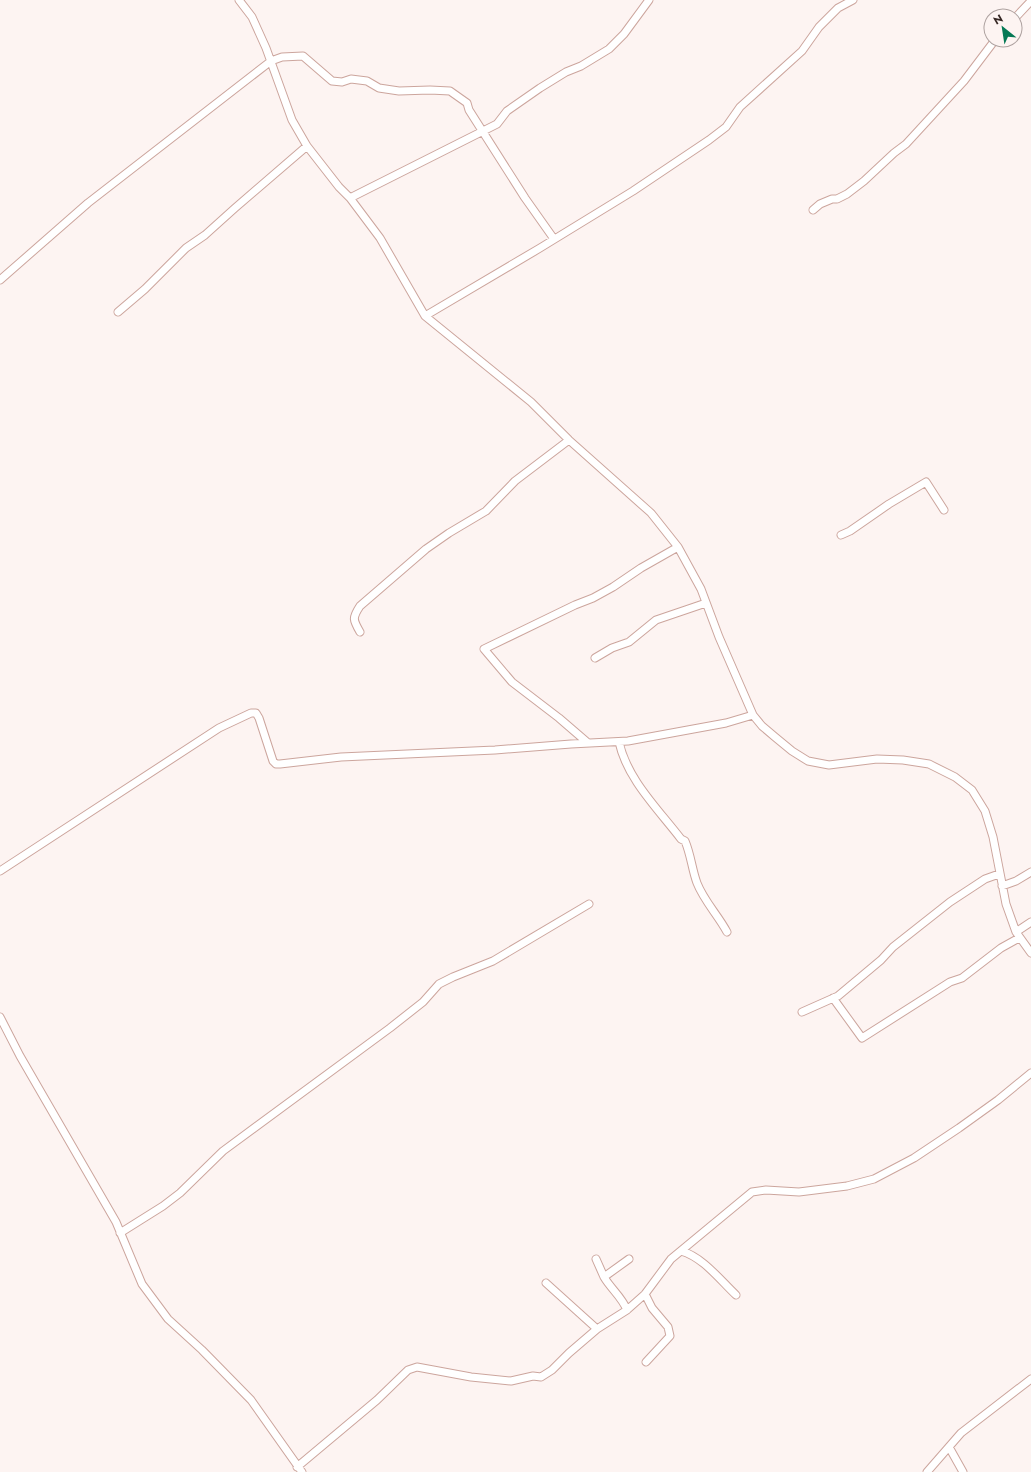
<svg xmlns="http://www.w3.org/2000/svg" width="1031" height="1472" font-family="Jost,sans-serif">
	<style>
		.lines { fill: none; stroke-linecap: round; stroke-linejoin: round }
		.minor-casing { stroke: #cca59d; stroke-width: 9 }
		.minor { stroke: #fff; stroke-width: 7 }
	</style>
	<rect width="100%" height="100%" fill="#fdf4f2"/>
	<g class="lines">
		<defs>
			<path id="minor" d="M239 0 252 17 266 48 292 120 307 146 339 187 350 198 380 238 425 316 531 402 569 440 651 513 678 547 701 589 719 637 753 715 762 726 775 737 792 751 808 761 829 765 877 759 903 760 929 764 955 777 972 790 985 811 993 837 1006 904 1016 932 1031 953
				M1015 18 1031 1
				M350 198 497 124 507 111 540 88 566 72 581 66 609 49 624 34 649 0
				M813 210 820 204 832 199H837L847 194 864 181 894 153 906 144 964 81 995 40
				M0 280 88 203 271 61 282 57 303 56 332 81 342 82 351 79 367 81 379 88 399 91 430 90 450 91 467 103 469 110 525 198 554 239
				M118 312 145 289 186 248 205 235 235 208 307 146
				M425 316 540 248 633 191 709 140 726 127 740 107 802 51 819 27 838 8 853 0
				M841 535 850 531 889 504 926 482 944 510
				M360 632C353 620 352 618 360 606L426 549 449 533 486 511 515 481 569 440
				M595 658 612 648 629 642 656 620 706 603
				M619 742C627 779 658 809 681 839L685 841C691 855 692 870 697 883 704 901 718 915 727 932
				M588 743 559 718 512 682 484 649 575 605 593 598 613 587 641 568 678 547
				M0 871 219 728 251 713H256L259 718 273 761 276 764H280L341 757 495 750 571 744 628 741 726 723 753 715
				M1002 886 1016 881 1031 872
				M1016 932 1031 922
				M833 998 862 1038 950 982 962 978 1001 948 1019 938
				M802 1012 838 996 881 960 893 947 950 902 985 879 999 874
				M0 1017 20 1056 116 1222 142 1284 168 1319 202 1350 251 1400 302 1472
				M120 1233 163 1206 180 1193 223 1151 390 1028 423 1002 439 984 453 977 493 961 589 904
				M681 1251C703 1257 720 1280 736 1295
				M596 1259 604 1277
				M546 1283 597 1329
				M645 1294 652 1308 668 1327 670 1336 646 1362
				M627 1310C622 1297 611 1289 604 1277L629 1259
				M949 1447 963 1472
				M297 1467 377 1400 408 1370 417 1367 471 1377 511 1381 533 1376 541 1377 552 1370 569 1353 597 1329 627 1310 645 1294 671 1259 752 1192 766 1190 799 1192 847 1186 874 1179 914 1158 959 1128 998 1100 1031 1073
				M927 1472 961 1433 1031 1379"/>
		</defs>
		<use href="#minor" class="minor-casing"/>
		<use href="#minor" class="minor"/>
	</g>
	<g transform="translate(1003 28) rotate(330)"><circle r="19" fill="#fdf4f2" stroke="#aea2a0"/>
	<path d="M0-3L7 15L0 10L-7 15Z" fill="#057955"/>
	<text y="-6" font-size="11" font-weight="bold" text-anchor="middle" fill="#372825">N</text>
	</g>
</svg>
